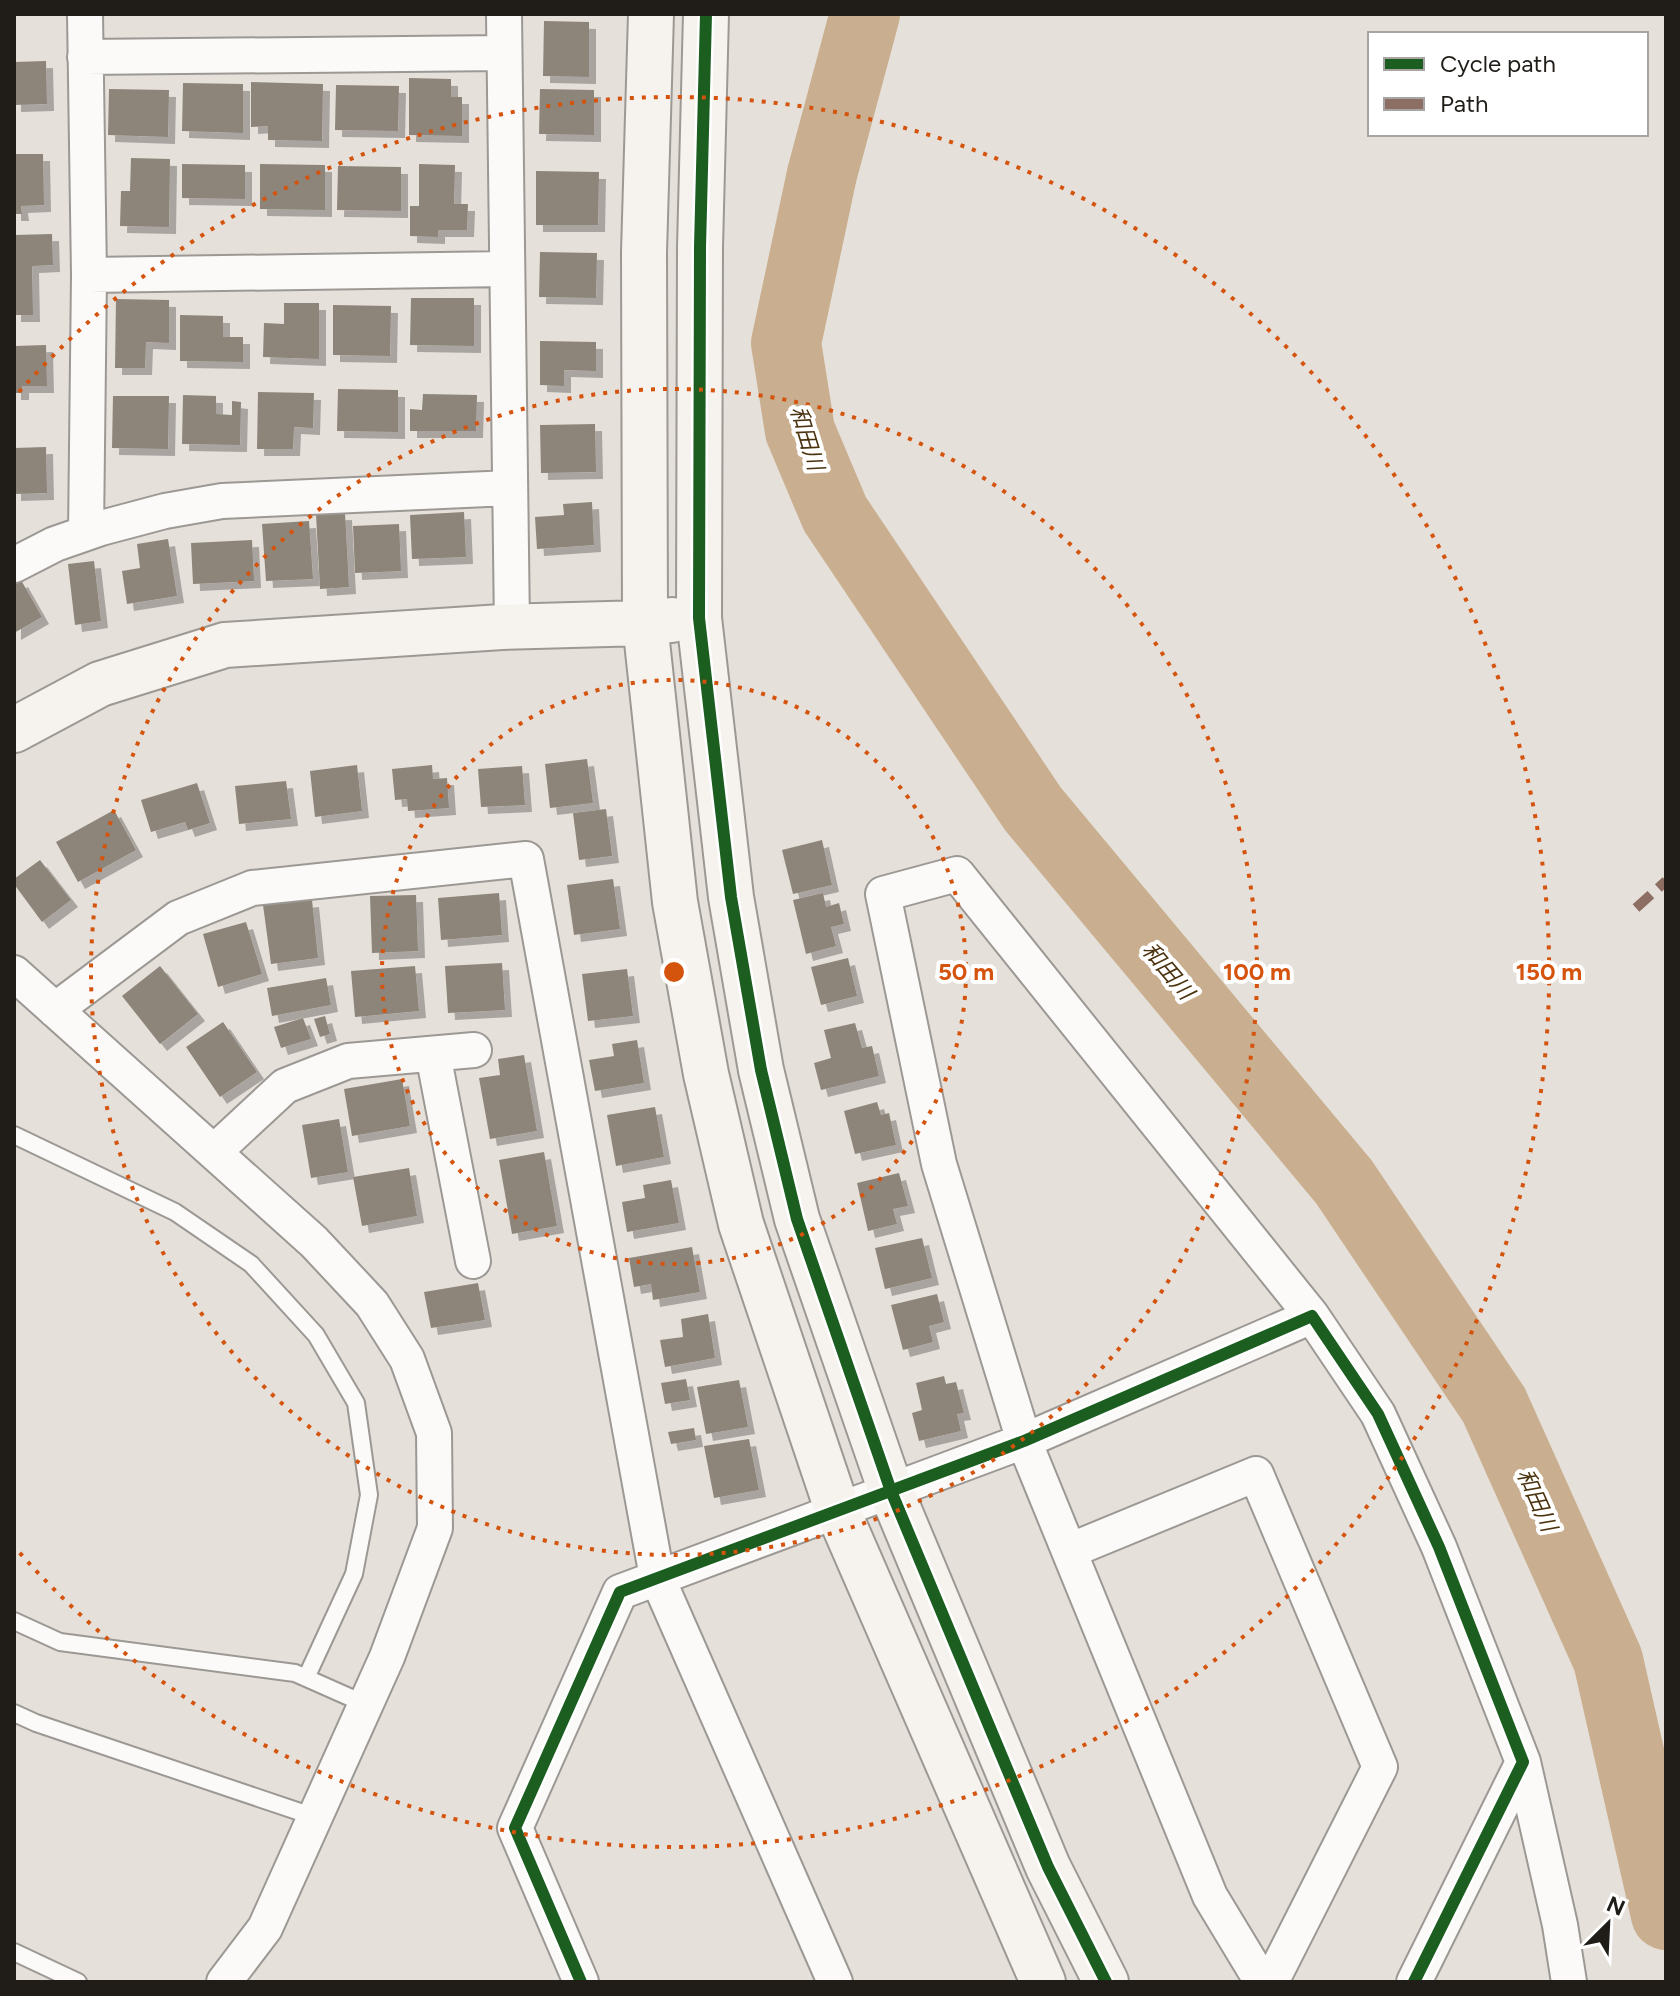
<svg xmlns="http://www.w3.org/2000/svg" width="1680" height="1996" font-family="Figtree,'Noto Sans JP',sans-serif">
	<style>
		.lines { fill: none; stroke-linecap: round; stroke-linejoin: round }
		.river { stroke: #c9af8f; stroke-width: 70 }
		.building { fill: #8d857a; filter: url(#shadow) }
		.lane-casing { stroke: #9c9894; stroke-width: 20 }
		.street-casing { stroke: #9c9894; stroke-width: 38 }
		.secondary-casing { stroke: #9c9894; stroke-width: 48 }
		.lane { stroke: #fbfaf9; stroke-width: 16 }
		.street { stroke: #fbfaf9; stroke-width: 34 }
		.secondary { stroke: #f6f3ef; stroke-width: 44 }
		.quiet { stroke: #8d6e63; stroke-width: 10; stroke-dasharray: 20 10; stroke-linecap: butt }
		.cycleway-casing { stroke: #fff; stroke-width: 17 }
		.cycleway { stroke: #1b5e20; stroke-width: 12 }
		.ring { fill: none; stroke: #d4530d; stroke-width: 4; stroke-dasharray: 4 8 }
		.labels { text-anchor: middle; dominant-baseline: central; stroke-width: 8; stroke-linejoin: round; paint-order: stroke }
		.water-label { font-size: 22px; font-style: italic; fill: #4b3310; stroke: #fff }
		.centre { fill: #d4530d; stroke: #fff; stroke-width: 4 }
		.ring-label { font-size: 24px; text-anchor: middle; font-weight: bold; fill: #d4530d; stroke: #fff; stroke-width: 8; stroke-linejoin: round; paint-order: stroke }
	</style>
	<defs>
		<filter id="shadow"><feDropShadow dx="7" dy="7" stdDeviation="0" flood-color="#0004"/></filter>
	</defs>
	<rect width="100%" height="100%" fill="#e6e0da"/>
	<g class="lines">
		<path class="river" d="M865 14 822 174 786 343 800 431 835 514 1033 809 1344 1182 1494 1405 1608 1660 1666 1915"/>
	</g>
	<path class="building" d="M544 21 589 22V77L543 76Z
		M46 61 47 104 14 105V62Z
		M409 78 451 79V97H462V136L409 135Z
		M251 82 323 84 322 141 268 140V126L251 127Z
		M183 83 243 84V133L182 131Z
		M336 85 399 86 398 131 335 130Z
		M109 89 169 90 168 137 108 135Z
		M540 89 594 90V135L539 134Z
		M14 154H43L44 205 21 206 22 214H14Z
		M131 158 170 159 169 227 120 226 121 191H130Z
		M182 164 245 165V199L182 198Z
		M260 164 325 165V210L260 209Z
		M419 164 455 165 454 204H468L467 230H438V237L410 236V206H419Z
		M338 166 401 167V211L337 210Z
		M536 171 599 172 598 225H536Z
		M52 234 53 265 32 266 33 315H14V235Z
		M540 252 597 253 596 298 539 297Z
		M411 298H474V346L410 345Z
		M116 299 169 300V343L146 342 145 368H115Z
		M284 303H319V359L263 357 264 323 284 324Z
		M333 305 391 306 390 356 333 355Z
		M180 315 223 316V337H243V362L180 361Z
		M540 341 596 342V371L564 370V386L540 385Z
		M46 345 47 386H22V393H14V346Z
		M338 389 398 390V432L337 431Z
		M258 392 314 393 313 428 294 427 293 449H257Z
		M423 394 477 395 476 431H410V409L422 410Z
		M183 395 216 396V414L232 415V401L241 402 240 445 182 444Z
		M113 396H169L168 449 112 448Z
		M595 424 596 472 541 473 540 425Z
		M46 447 47 493 14 494V448Z
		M592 502 594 545 537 549 535 517 564 515 563 504Z
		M464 512 466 557 412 559 410 515Z
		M345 513 349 587 320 589 316 514Z
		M309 521 313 579 266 581 262 524Z
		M399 524 401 571 355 573 353 526Z
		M168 539 177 596 127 604 122 571 140 568 137 544Z
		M252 540 254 581 193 584 191 543Z
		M94 561 101 621 75 625 68 564Z
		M21 580 42 617 14 633V584Z
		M587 759 593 803 550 808 545 764Z
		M357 765 362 811 315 817 310 771Z
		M432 765 433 779 447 778 449 808 408 811 407 799 395 800 392 769Z
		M522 766 525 805 481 807 478 769Z
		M286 781 291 819 239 824 235 786Z
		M197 783 210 823 188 830 185 822 151 832 141 800Z
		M606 809 612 856 579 860 573 813Z
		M114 810 136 850 78 882 56 842Z
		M822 840 832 885 793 894 782 850Z
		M40 860 71 900 42 922 14 884V879Z
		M613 879 620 929 574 935 567 885Z
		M499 893 502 935 441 940 438 898Z
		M823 893 826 907 839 903 844 924 831 927 836 946 806 954 793 900Z
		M416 895 418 951 372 953 370 896Z
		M312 900 318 958 271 964 263 905Z
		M246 922 262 974 218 987 203 934Z
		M848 958 857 996 821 1005 811 967Z
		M502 963 505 1010 448 1013 445 966Z
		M160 966 198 1014 160 1044 122 996Z
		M415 966 419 1011 355 1017 351 971Z
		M627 969 633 1016 588 1021 582 974Z
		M326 978 331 1005 272 1016 267 988Z
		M325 1016 330 1034 320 1037 314 1019Z
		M303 1018 311 1039 281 1048 274 1027Z
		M223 1022 257 1072 220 1097 186 1047Z
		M855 1023 862 1048 872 1046 879 1076 821 1090 814 1063 831 1058 824 1030Z
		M637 1040 644 1083 595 1091 589 1060 614 1056 612 1044Z
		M524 1055 537 1131 490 1139 479 1078 500 1075 498 1059Z
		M402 1079 410 1126 352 1136 344 1089Z
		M877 1102 881 1115 889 1113 896 1145 855 1154 844 1111Z
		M655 1107 664 1157 616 1166 607 1115Z
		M339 1119 348 1172 311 1178 302 1125Z
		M544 1152 557 1226 512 1234 499 1160Z
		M409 1168 417 1216 362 1226 353 1177Z
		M899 1173 908 1206 893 1209 897 1224 868 1231 857 1183Z
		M671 1180 679 1223 627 1232 622 1202 645 1198 643 1185Z
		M922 1238 932 1278 885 1289 875 1248Z
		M692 1247 700 1292 653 1300 651 1284 634 1287 629 1258Z
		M478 1283 485 1320 431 1328 424 1292Z
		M937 1294 944 1322 929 1326 933 1342 903 1350 891 1305Z
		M708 1314 715 1358 665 1367 660 1340 683 1337 681 1319Z
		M944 1376 946 1384 956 1382 964 1413 957 1414 961 1431 919 1441 912 1413 922 1410 916 1383Z
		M686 1379 690 1400 665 1404 661 1383Z
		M739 1380 748 1427 706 1434 697 1387Z
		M694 1428 696 1440 671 1444 668 1432Z
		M749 1439 759 1490 714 1498 704 1446Z"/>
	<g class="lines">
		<defs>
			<path id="lane" d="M14 1135 175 1212 251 1264 316 1335 356 1403 369 1495 354 1574 306 1678
				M14 1621 60 1642 295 1673 365 1704
				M14 1713 36 1723 315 1817
				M14 1952 78 1982"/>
			<path id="street" d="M85 14 89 275 86 533
				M504 14 512 627
				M85 57 504 53
				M89 275 507 269
				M14 565 55 544 101 528 165 511 222 501 510 488
				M14 973 314 1242 372 1304 407 1359 434 1433 435 1528 387 1657 265 1928 224 1982
				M55 1010 178 918 252 888 526 859 657 1577 835 1982
				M433 1054 473 1261
				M215 1151 285 1086 348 1061 474 1050
				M1069 1551 1256 1474 1380 1767 1271 1982
				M1523 1762 1560 1925 1569 1982
				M581 1982 515 1828 620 1592 1024 1441 1312 1316 1378 1414 1439 1547 1523 1762 1414 1982
				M1262 1982 1210 1896 1024 1441 939 1164 883 894 957 874 1312 1316"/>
			<path id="secondary" d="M651 14 644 252 645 623 675 902 706 1074 741 1224 837 1509 1043 1982
				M706 14 700 247 699 618 731 897 761 1070 797 1219 891 1491 1048 1867 1106 1982
				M14 730 100 684 225 645 502 627 645 623 672 620"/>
		</defs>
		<use href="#lane" class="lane-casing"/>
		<use href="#street" class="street-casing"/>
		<use href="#secondary" class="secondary-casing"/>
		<use href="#lane" class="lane"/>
		<use href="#street" class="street"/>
		<use href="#secondary" class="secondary"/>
		<path class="quiet" d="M1636 908 1666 881"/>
		<defs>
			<path id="cycleway" d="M706 14 700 247 699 618 731 897 761 1070 797 1219 891 1491 1048 1867 1106 1982
				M581 1982 515 1828 620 1592 1024 1441 1312 1316 1378 1414 1439 1547 1523 1762 1414 1982"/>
		</defs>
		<use href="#cycleway" class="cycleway-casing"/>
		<use href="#cycleway" class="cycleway"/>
	</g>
	<g class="ring">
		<circle cx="674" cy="972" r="292"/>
		<circle cx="674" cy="972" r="583"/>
		<path d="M19 392A875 875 0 1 1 19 1552"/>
	</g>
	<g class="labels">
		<g class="water-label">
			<text transform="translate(807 438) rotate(73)">和田川</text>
			<text transform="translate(1168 971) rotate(50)">和田川</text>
			<text transform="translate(1537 1500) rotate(66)">和田川</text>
		</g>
	</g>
	<circle cx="674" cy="972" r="12" class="centre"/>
	<g class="ring-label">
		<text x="966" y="980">50 m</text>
		<text x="1257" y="980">100 m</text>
		<text x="1549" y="980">150 m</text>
	</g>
	<rect width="1680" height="1996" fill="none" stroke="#201d19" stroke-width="32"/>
	<rect x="1368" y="32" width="280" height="104" fill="#ffffff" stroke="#a6a5a3" stroke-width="2"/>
	<rect x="1384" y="58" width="40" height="12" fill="#1b5e20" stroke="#a6a5a3" stroke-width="2"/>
	<text x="1440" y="72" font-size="24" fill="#201d19">Cycle path</text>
	<rect x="1384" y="98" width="40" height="12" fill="#8d6e63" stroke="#a6a5a3" stroke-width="2"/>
	<text x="1440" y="112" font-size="24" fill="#201d19">Path</text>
	<g transform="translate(1608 1924) rotate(24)" stroke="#ffffff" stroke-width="6" paint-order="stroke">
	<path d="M0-6L14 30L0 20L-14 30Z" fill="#201d19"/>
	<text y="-12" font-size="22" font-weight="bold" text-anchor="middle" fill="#201d19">N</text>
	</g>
</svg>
